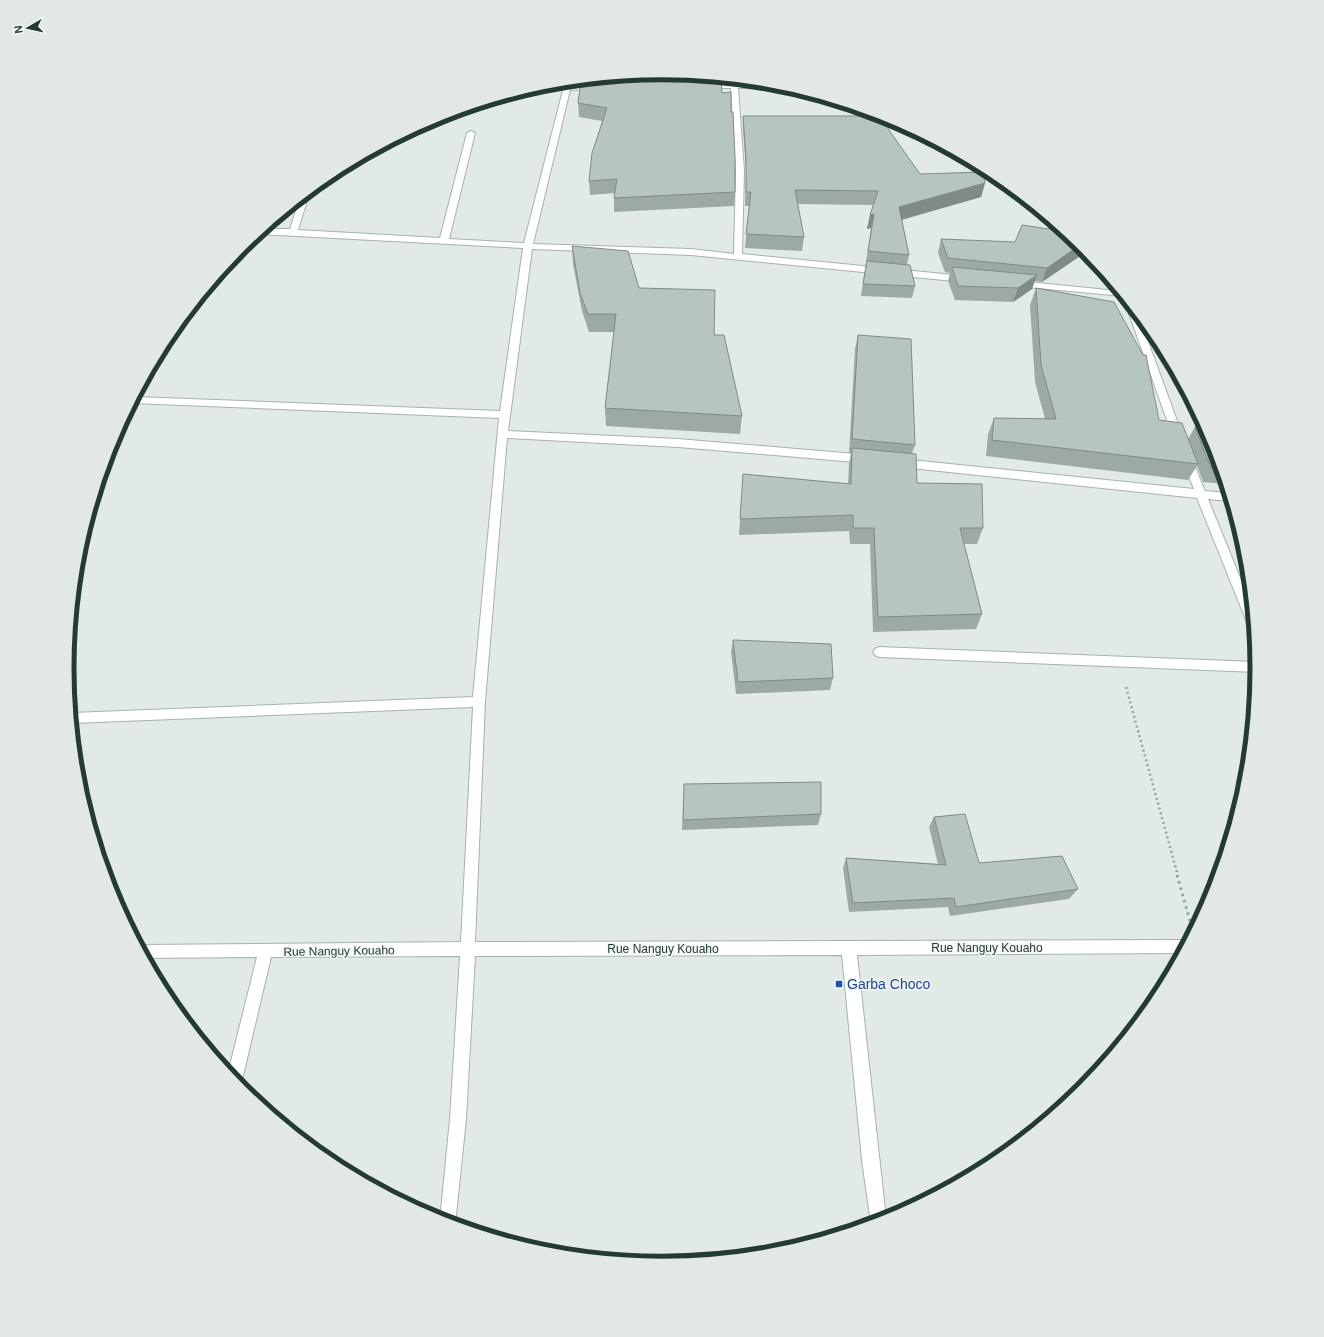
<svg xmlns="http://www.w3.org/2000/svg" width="1324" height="1337" font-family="Helvetica,sans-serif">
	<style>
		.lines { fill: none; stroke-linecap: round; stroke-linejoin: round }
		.minor-casing { stroke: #a5b2ae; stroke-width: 2 }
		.path-far1 { stroke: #85aba1; stroke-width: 2.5; stroke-dasharray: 2 3; stroke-linecap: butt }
		.path { stroke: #85aba1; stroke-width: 3; stroke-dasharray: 2.5 4; stroke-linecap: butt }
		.minor { fill: #fff; fill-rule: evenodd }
		.wall { fill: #9da9a5 }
		.shaded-wall { fill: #808a86 }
		.building { fill: #b7c5c0; stroke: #808a86 }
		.transit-dot { fill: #1a4fb4; stroke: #f2f7f5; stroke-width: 1.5 }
		.labels { text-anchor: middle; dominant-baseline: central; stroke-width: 3; stroke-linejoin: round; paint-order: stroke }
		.street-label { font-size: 12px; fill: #243a35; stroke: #f2f7f5 }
		.near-transit-label { font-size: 14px; fill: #164399; stroke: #f2f7f5; text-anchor: start }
		.rim { fill: none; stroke: #243a35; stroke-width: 5 }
	</style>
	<rect width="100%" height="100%" fill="#e2eae7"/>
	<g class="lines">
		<defs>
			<path id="minor" d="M728 80 736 81 737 83 778 85 774 87 738 88 744 171 742 254 964 276 968 279 964 282 691 255 532 249 508 431 678 439 867 455 872 459 867 463 678 447 507 438 485 702 475 942 1188 940 1181 953 857 955 886 1219 871 1224 862 1160 842 955 475 956 466 1119 455 1225 440 1220 450 1119 460 956 271 957 242 1080 238 1086 228 1073 257 957 145 958 139 945 461 942 473 707 72 723 71 713 473 697 499 418 133 403 136 397 500 411 523 248 258 234 264 229H290L299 201 306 195 308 197 298 230 440 238 467 133 471 131 475 133 449 239 524 243 563 90 533 89 544 86 564 85V83L571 82V85H597L601 87 597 89 570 90 533 244 691 249 734 254 736 171 731 88H705L701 86 705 84 730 83Z
				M1018 281 1118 291 1123 296 1015 286V282Z
				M1129 306 1139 317 1183 437 1182 440H1174L1173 437 1127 308Z
				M1187 456 1192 460 1205 491 1228 493 1229 501 1208 499 1250 602 1253 624 1248 623 1246 620 1197 498 901 467 896 463 901 459 1194 489 1182 460Z
				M879 647 1256 662 1257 672 879 657 875 655 873 652 875 649Z"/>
		</defs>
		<use href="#minor" class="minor-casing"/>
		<path class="path-far1" d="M1126 687 1178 876"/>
		<path class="path" d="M1177 875 1190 921"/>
		<use href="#minor" class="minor"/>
	</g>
	<path class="wall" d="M662 74 721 79 722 93 731 112 735 192 734 206 614 212V198L615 193 590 195 589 181 602 121 579 117 578 103 581 81Z
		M743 116 920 174 985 183 981 197 902 220 909 255 907 265 915 286 912 298 861 296 871 228 867 229 873 205 798 204 804 237 802 251 745 248 749 206H745L746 171 743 130Z
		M941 239 1083 248 1086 252 1042 282 1034 281 1032 289 1013 302 955 300 948 281 950 273 945 272 938 253Z
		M572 246 714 335 742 416 740 434 606 426 605 408 614 332H589L582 311 573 264Z
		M1036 288 1159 420 1188 439 1195 427 1212 441 1225 484 1203 482 1197 466 1188 480 986 456 988 434 994 418 1045 419 1035 382 1030 305Z
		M858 335 915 445 912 453 917 483 983 528 977 544H964L982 614 976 629 873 632 870 544H850L849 531 739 535 743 474 848 484 849 464 851 453H849L855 349Z
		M733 640 833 678 830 690 736 694 731 652Z
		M684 784 821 814 818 825 682 830Z
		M934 817 979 863 1078 889 1069 899 950 916 948 907 849 912 843 868 846 858 938 864 929 827Z"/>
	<path class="shaded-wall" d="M985 183 981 197 896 221 899 207Z
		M874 214 871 228 867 229 870 215Z
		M1080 245 1086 252 1042 282 1047 268Z
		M1037 275 1032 289 1013 302 1018 288Z"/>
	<path class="building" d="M691 76 721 79 722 93 731 92V112H733L735 157V192L614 198 617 179 589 181 592 153 607 108 578 103 581 81 625 77Z
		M743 116H879L920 174 983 172 985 183 899 207 909 255 868 251 874 214 870 215 878 191 795 190 804 237 746 234 751 192H746V157Z
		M1022 225 1062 231 1080 245 1047 268 948 258 941 239 1015 242Z
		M572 246 628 251 639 288 715 290 714 335H724L742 416 605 408 616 314H588L580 293Z
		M867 261 910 265 915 286 863 284Z
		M952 267 1037 275 1018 288 958 286Z
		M1036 288 1114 302 1143 355H1146L1159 420 1182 423 1198 464 992 440 994 418 1056 419 1041 365Z
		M858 335 911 339 915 445 852 439Z
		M1195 427H1205L1212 441 1220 469 1211 468Z
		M852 448 916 454 917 483 982 484 983 528H960L982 614 878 617 874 528H853V515L740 519 743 474 851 484Z
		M733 640 831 644 833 678 738 682Z
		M821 782V814L683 820 684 784Z
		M965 814 979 863 1062 856 1078 889 956 907 954 898 853 903 846 858 946 865 934 817Z"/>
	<rect class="transit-dot" x="835" y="980" width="8" height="8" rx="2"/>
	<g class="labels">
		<g class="street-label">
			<text x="987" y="948">Rue Nanguy Kouaho</text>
			<text x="663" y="949">Rue Nanguy Kouaho</text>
			<text transform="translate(339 951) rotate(-1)">Rue Nanguy Kouaho</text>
		</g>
		<g class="near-transit-label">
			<text x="847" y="984">Garba Choco</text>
		</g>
	</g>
	<path d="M0 0H1324V1337H0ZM74 668a588 588 0 1 1 1176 0a588 588 0 1 1-1176 0Z" fill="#e2e8e6" fill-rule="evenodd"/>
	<path class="rim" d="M74 668a588 588 0 1 1 1176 0a588 588 0 1 1-1176 0Z"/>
	<g transform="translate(28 28) rotate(261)" stroke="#f2f7f5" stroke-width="3" paint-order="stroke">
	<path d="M0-3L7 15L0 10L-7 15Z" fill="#243a35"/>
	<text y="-6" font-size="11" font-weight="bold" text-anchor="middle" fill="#243a35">N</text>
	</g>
</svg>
